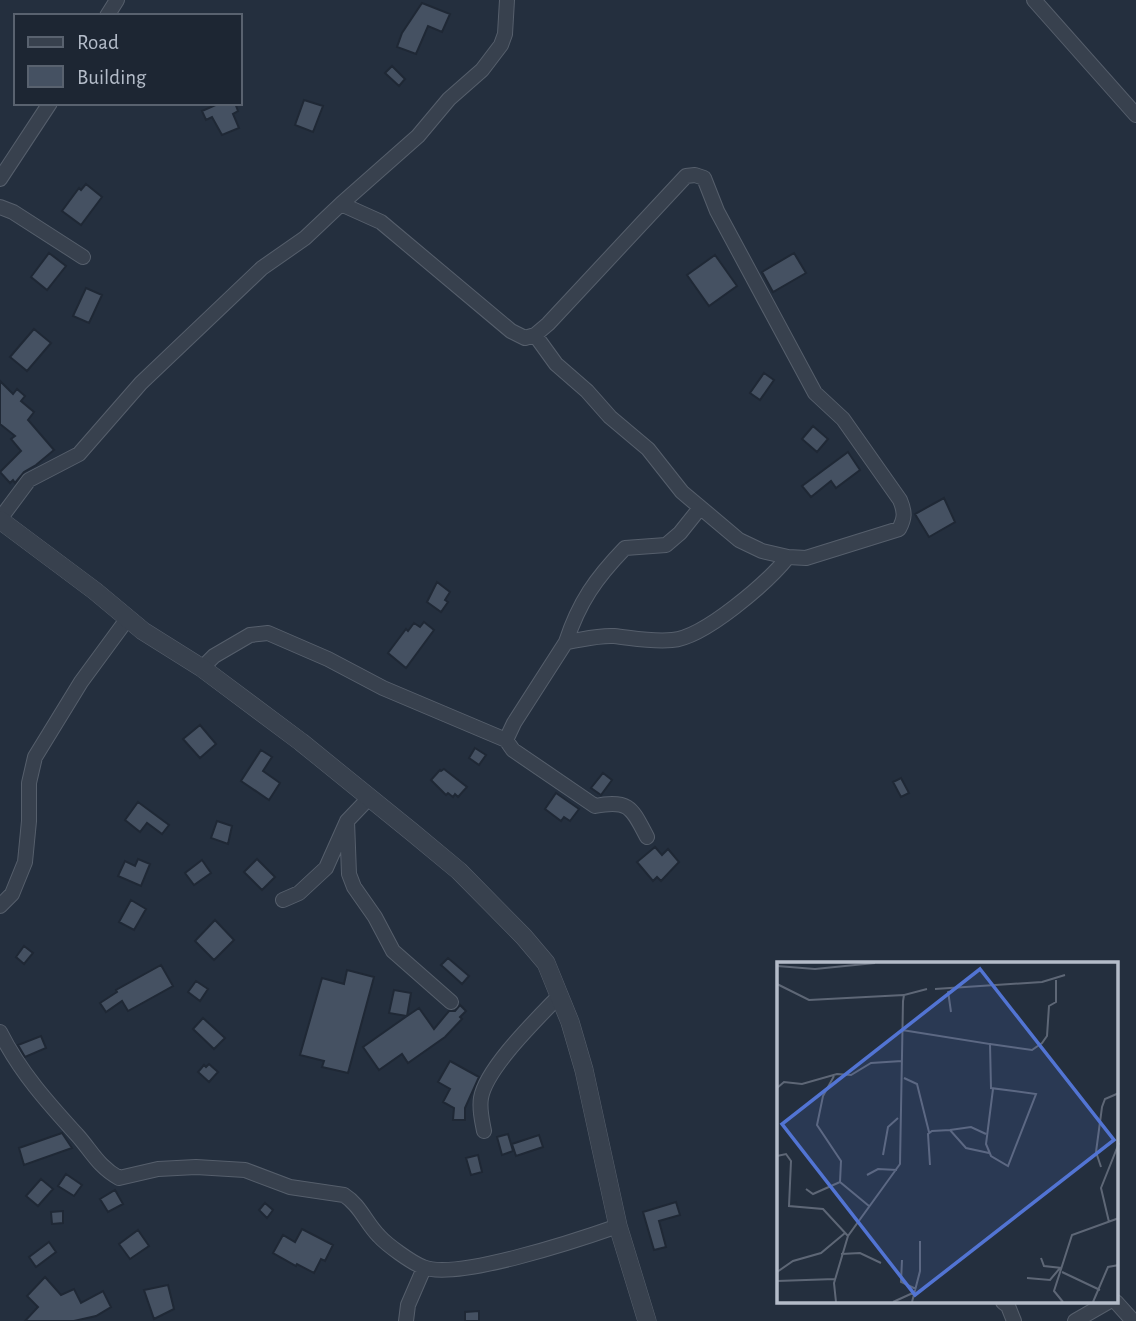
<svg xmlns="http://www.w3.org/2000/svg" width="1136" height="1321" font-family="'Alegreya Sans',sans-serif">
	<style>
		.building { fill: #455162; stroke: #1f2835; stroke-width: 2 }
		.lines { fill: none; stroke-linecap: round; stroke-linejoin: round }
		.minor-casing { stroke: #565f6c; stroke-width: 16 }
		.tertiary-casing { stroke: #565f6c; stroke-width: 19 }
		.minor { stroke: #38414e; stroke-width: 14 }
		.tertiary { stroke: #38414e; stroke-width: 18 }
		.inset-road { fill: none; stroke: #5e6776; stroke-width: 2 }
		.view { fill: #5274d3; fill-opacity: 0.15; stroke: #5274d3; stroke-width: 3.5 }
		.inset-edge { fill: none; stroke: #b4bcc9; stroke-width: 3.5 }
	</style>
	<rect width="100%" height="100%" fill="#242f3e"/>
	<path class="building" d="M422 3 450 14 442 32 428 26 416 54 397 47 402 33Z
		M392 66 405 79 399 86 385 73Z
		M304 100 323 106 313 132 295 125Z
		M220 103H235L238 111 233 114 239 128 222 135 212 117 206 120 202 111Z
		M86 184 102 197 81 225 62 211 79 188 81 190Z
		M49 253 66 266 47 290 31 277Z
		M794 253 806 273 773 292 762 272Z
		M715 255 737 286 709 306 687 275Z
		M86 288 102 295 89 323 73 316Z
		M34 329 51 343 27 371 10 357Z
		M764 373 774 380 760 400 750 393Z
		M0 381 13 394 17 389 25 396 21 401 34 412 28 420 54 450 36 465 24 472 15 483 13 480 10 483 0 472 21 451 11 439 15 436 0 424Z
		M813 426 828 439 817 452 802 439Z
		M848 452 860 470 836 488 831 481 811 497 802 486Z
		M944 498 955 522 929 537 915 514Z
		M437 582 450 592 445 600 448 602 441 612 427 602Z
		M424 622 434 630 406 668 388 653 406 629 408 631 414 623 420 627Z
		M200 725 216 744 200 758 183 739Z
		M475 748 486 755 479 765 469 758Z
		M261 750 272 757 263 771 280 783 269 800 241 781Z
		M444 769 467 787 458 797 455 794 453 797 448 793 446 795 431 780 440 770 441 771Z
		M603 773 612 780 601 795 591 788Z
		M901 778 909 793 901 797 893 782Z
		M556 793 579 809 570 821 564 817 561 821 545 809Z
		M138 802 169 825 162 834 147 823 140 832 125 820Z
		M217 821 232 826 228 844 211 838Z
		M655 847 662 855 668 849 679 862 661 881 657 877 653 881 637 862Z
		M138 859 150 864 141 886 118 876 125 861 135 866Z
		M257 859 275 877 262 890 244 872Z
		M202 860 211 873 194 885 185 873Z
		M131 900 146 909 134 930 119 922Z
		M215 920 234 940 214 960 195 941Z
		M24 946 33 953 24 964 16 957Z
		M448 958 469 976 462 984 441 965Z
		M161 965 173 986 128 1011 122 1001 106 1012 100 1003 117 992 116 990Z
		M347 970 374 977 348 1073 322 1067 324 1061 300 1055 322 978 344 984Z
		M196 981 208 989 200 1001 188 992Z
		M394 990 411 993 407 1016 419 1008 434 1029 449 1011H455L460 1005 466 1011 460 1017 462 1019 445 1037 408 1063 402 1054 379 1070 363 1047 407 1016 389 1013Z
		M203 1018 225 1038 214 1049 193 1029Z
		M41 1036 46 1048 25 1057 18 1045Z
		M450 1061 479 1077 465 1108V1120H453L454 1108 443 1102 450 1089 438 1082Z
		M209 1064 218 1072 209 1082 198 1072 204 1065 206 1067Z
		M62 1133 72 1148 24 1165 19 1148Z
		M508 1134 513 1151 502 1155 497 1137Z
		M539 1135 543 1147 516 1156 512 1144Z
		M478 1155 482 1172 471 1175 466 1158Z
		M66 1174 82 1185 74 1196 58 1186Z
		M41 1179 53 1189 38 1206 26 1196Z
		M115 1190 123 1204 108 1212 100 1199Z
		M676 1202 680 1215 659 1221 666 1247 654 1250 643 1212Z
		M265 1203 273 1210 267 1218 259 1210Z
		M63 1211V1223L52 1224 51 1212Z
		M302 1229 333 1245 325 1261 321 1259 314 1273 297 1264 296 1266 273 1253 283 1235 295 1242Z
		M138 1230 149 1246 130 1259 119 1244Z
		M49 1242 56 1252 36 1267 29 1257Z
		M45 1277 61 1295 74 1289 81 1303 103 1291 111 1307 96 1316 74 1321H25L38 1307 27 1296Z
		M168 1285 174 1309 154 1319 144 1290Z
		M479 1311V1321H465V1312Z"/>
	<g class="lines">
		<defs>
			<path id="minor" d="M1034 0 1136 115
				M107 16 117 0
				M0 179 50 103
				M341 204 418 136 449 99 482 70 501 45 505 34 507 0
				M0 207 13 212 83 257
				M0 519 29 480 79 454 141 383 262 268 305 238 341 204 381 222 511 331 525 338 535 335 548 324 686 176 695 175 704 178 717 211 815 393 843 419 900 500C905 512 905 518 899 529L806 558 788 557 762 551 739 540 682 492 648 449 610 417 587 391 556 364 535 335
				M566 642C579 602 596 578 625 548L666 545 680 533 700 508
				M202 668 214 656 250 635 268 633 328 659 383 688 506 740
				M347 821 349 874 354 887 375 917 393 951 451 1002
				M647 837C632 809 630 799 595 806L513 750 506 740 514 723 566 642C581 640 598 635 614 636 633 638 652 642 672 640 704 638 768 582 788 557
				M283 900 299 893 326 868 347 821 369 798
				M0 906 12 894 25 862 29 821V783L35 757 81 682 128 618
				M0 1032C20 1072 48 1103 78 1136 92 1152 99 1167 119 1178L158 1169 196 1167 245 1170 290 1187 344 1195C360 1205 366 1223 379 1236 387 1245 412 1263 423 1267 456 1281 581 1239 618 1226
				M484 1131C482 1120 479 1109 481 1098 486 1068 538 1018 560 995
				M1003 1302 1008 1306 1014 1321
				M1116 1302 1133 1321
				M406 1321 408 1305 424 1268
				M1075 1321 1108 1302"/>
			<path id="tertiary" d="M0 520 95 591 143 631 202 668 301 742 412 832 459 871 524 937 546 963 570 1022 584 1070 618 1226 647 1321"/>
		</defs>
		<use href="#minor" class="minor-casing"/>
		<use href="#tertiary" class="tertiary-casing"/>
		<use href="#minor" class="minor"/>
		<use href="#tertiary" class="tertiary"/>
	</g>
	<g transform="translate(777 962)">
		<rect width="341" height="341" fill="#242f3e"/>
		<path class="inset-road" d="M0 4 38 7 98 1M0 22 32 38 127 33M158 27 265 20 288 13M171 29 174 50M125 68 213 82 214 126 259 132 231 204 214 194 209 182 216 127M213 82 255 88 265 81 270 74 272 44 279 40V18M57 114 46 134 40 163 64 199 63 220 92 244M127 116 140 122 152 170M0 126 7 120 25 122 60 112 74 113 94 101 125 99M173 168 194 165 209 172M106 193 111 165 121 156M0 194 9 192 14 199 12 244 46 247 71 274M153 203 151 172 155 169 173 168 189 186 212 191M324 205 319 190 325 145 328 137 342 131M90 213 101 207 120 208M29 227 36 232 63 220M332 260 324 226 342 181M64 292 83 291 104 301M264 296 267 304 285 306M125 298 124 320 139 327M0 310 16 299 44 291 68 271M285 310 323 328M250 316 273 318 283 306M0 319 58 317M59 340 57 321 71 274 123 202 126 39 127 33 150 27M116 340 138 330M135 340 143 309V279M286 340 277 329 295 273 342 256M316 340 331 305 342 303"/>
		<path class="view" d="M203 7 337 178 138 333 5 162Z"/>
		<rect width="341" height="341" class="inset-edge"/>
	</g>
	<rect x="14" y="14" width="228" height="91" fill="#1d2633" stroke="#59626f" stroke-width="2"/>
	<rect x="28" y="37" width="35" height="10" fill="#38414e" stroke="#59626f" stroke-width="2"/>
	<text x="77" y="49" font-size="21" fill="#b4bcc9">Road</text>
	<rect x="28" y="66" width="35" height="21" fill="#455162" stroke="#59626f" stroke-width="2"/>
	<text x="77" y="84" font-size="21" fill="#b4bcc9">Building</text>
</svg>
